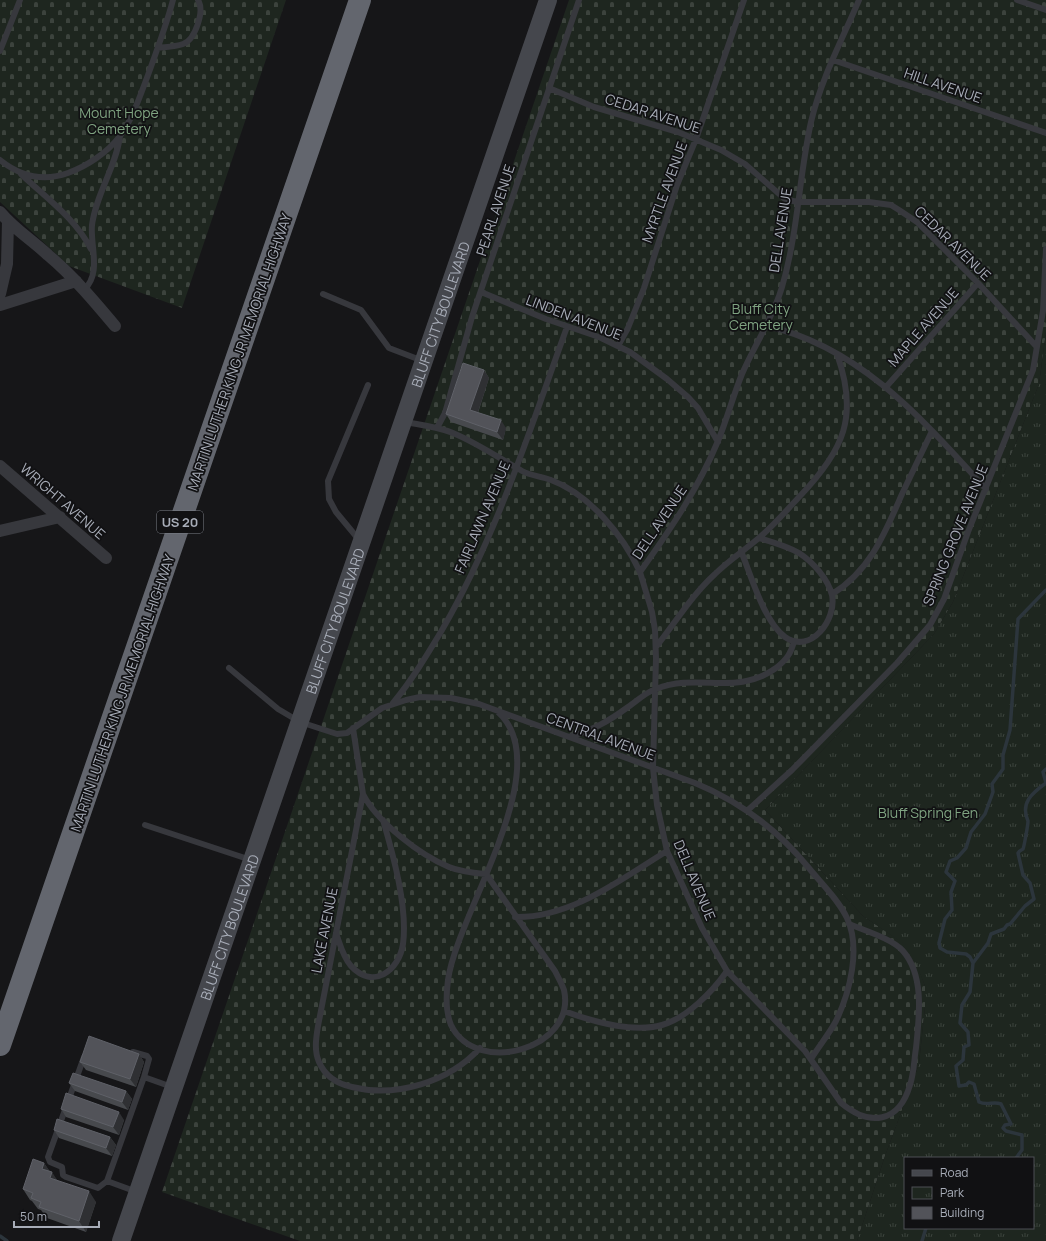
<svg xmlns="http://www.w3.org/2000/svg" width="1046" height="1241" font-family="Manrope,sans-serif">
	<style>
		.cemetery { fill: url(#cemetery-stones) }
		.park { fill: url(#park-tufts); fill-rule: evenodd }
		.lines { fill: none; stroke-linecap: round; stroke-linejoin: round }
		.stream { stroke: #2c353c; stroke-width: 3.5 }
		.lane { stroke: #37383d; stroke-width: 6 }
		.street { stroke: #37383d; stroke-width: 12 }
		.secondary { stroke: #45474d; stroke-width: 18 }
		.highway { stroke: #63666e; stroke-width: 22 }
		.wall { fill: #47494d }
		.shaded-wall { fill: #2f3033 }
		.building { fill: #525359; stroke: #5f6168 }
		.labels { text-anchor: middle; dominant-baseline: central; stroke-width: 3.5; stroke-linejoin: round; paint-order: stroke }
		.shield { fill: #111113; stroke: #7b7e86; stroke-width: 1 }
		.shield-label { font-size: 13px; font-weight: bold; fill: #a8adb8 }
		.street-label { font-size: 14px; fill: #a8adb8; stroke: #111113 }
		.park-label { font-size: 14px; fill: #7fa381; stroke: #111113 }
	</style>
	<defs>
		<pattern id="cemetery-stones" width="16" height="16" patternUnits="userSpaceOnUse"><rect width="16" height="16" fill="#1e261f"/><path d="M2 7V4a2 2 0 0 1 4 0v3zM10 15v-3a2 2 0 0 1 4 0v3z" fill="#3c433d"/></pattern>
		<pattern id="park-tufts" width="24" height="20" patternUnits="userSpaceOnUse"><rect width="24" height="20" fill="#1e261f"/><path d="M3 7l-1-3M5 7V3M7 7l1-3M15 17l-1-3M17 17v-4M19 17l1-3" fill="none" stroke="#3c433d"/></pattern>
	</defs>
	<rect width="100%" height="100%" fill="#161618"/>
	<path class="cemetery" d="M0 0H286L182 308 69 266 0 202Z
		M569 0H1046V332L1039 384 953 602 934 634 765 810 863 916 911 948 925 986V1007L919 1064 885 1156 857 1241H300L162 1192Z"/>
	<path class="park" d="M1046 332V1241H857L885 1156 919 1064 925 1007V986L910 948 863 916 765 810 934 634 953 602 1039 384ZM905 1158H1033V1228H905Z"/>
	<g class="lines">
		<path class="stream" d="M973 963 988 943 991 934 1004 929 1007 925 1010 924 1025 906 1034 899 1030 883 1023 875 1018 853C1019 851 1021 850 1023 849 1024 847 1028 825 1028 821 1020 803 1032 793 1046 783L1043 772 1046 769
			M1016 1158 1022 1150V1135L1006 1131 1003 1128 1005 1125 1011 1124 1001 1104C993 1101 987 1106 979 1102L974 1084 969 1082 966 1085 959 1086 956 1066 963 1060 964 1047 969 1045 968 1032 960 1023 962 1005 970 992 973 963 970 957 966 954 947 952 940 948 939 943 945 919 952 910 951 892 955 881 946 872 950 861 957 858 966 848 971 832 985 814 993 792 992 784 1003 769V755L1010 730 1018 619 1046 590
			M0 1236 7 1241
			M922 1241 926 1228"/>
		<path class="lane" d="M1017 0 1046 10
			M158 48C166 47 175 47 183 44 195 40 205 11 198 0
			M0 51 20 0
			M833 60 1046 133
			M549 88 594 107 678 132 721 150 745 164 785 199 797 202H869L891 205 899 210 917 222 978 283 1036 346
			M0 160C20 176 43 182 68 173 87 166 107 153 120 136 133 118 140 96 148 75 157 50 166 26 173 0
			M21 174C45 197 75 218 91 249
			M84 290C102 273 90 246 92 225 96 194 116 167 120 136
			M481 292 546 319 599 337 630 352 667 379 688 397 698 408 718 442
			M323 294 361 310 389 348 423 361
			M766 326C860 346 924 421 986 489
			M618 346 628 328 644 288 677 185 696 139 744 0
			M886 387 978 283
			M405 422C421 425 438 427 453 433 477 443 499 458 522 471 531 476 541 476 551 480 589 494 623 535 640 572
			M437 428 445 413 472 317 579 0
			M360 541 336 512 329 499 328 481 368 385
			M741 551C751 575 764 622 785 637 811 655 837 619 832 595 828 579 813 562 799 553 787 546 772 542 759 538
			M832 594C870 571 885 533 902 494 912 473 922 452 932 431
			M656 647C675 623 692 595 715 574 729 560 745 550 760 537 774 525 787 510 800 496 844 450 859 416 837 354
			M229 668 278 709 300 722 337 734 347 733 382 708 406 700 420 697 451 698 479 704 695 783C741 802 777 829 808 867 821 883 838 899 847 918 861 948 850 992 836 1021 829 1034 819 1046 811 1059
			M393 703C412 680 427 655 442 630 497 535 530 429 567 327
			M353 728 363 794C377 822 420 855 449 867 461 872 474 873 486 874L555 971C558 977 562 984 564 990 577 1049 476 1077 451 1025 445 1011 446 995 448 980 457 913 559 767 498 712
			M569 737C593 730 609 721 628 707 637 701 646 692 656 689 699 672 736 697 776 668 786 660 791 654 794 641
			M363 794 318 1026C316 1038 314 1051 319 1062 325 1076 338 1084 352 1087 396 1098 449 1082 480 1048
			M748 810 792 770 897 663 930 625 936 614 944 599 968 532 1033 370 1043 311 1046 249
			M145 825 251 860
			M515 917C572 918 621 879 667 851
			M849 924C863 930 893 939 903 951 925 976 919 1018 916 1048 914 1060 914 1073 910 1085 899 1123 870 1127 841 1103L805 1051 727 971 702 928 667 851 657 805 653 768 656 658 655 630 652 612 640 572C670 530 698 489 718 441 727 419 733 396 742 374 755 344 773 318 782 287 798 233 799 176 811 122 821 79 842 40 859 0
			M336 933C340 944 343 957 351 966 373 990 399 971 403 944 408 908 393 854 383 820
			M564 1011C591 1021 633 1033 662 1025 687 1018 713 991 727 971
			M133 1052 147 1056 149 1059 144 1077 172 1087
			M84 1057 48 1157 50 1162 62 1167 63 1175 66 1177 98 1188 107 1181 137 1192
			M107 1181 144 1077"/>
		<path class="street" d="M0 212C14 229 32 240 48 255 73 276 94 301 115 326
			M0 294 7 264 8 221
			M0 305 76 281
			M0 466 106 558
			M0 531 60 517"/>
		<path class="secondary" id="s1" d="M121 1241 548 0"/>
		<path class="highway" d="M0 1045 360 0"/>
	</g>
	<path class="wall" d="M484 370 489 378 478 413 506 428 503 440 451 422 446 414Z
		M139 1054 144 1062 136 1087 86 1070 80 1062Z
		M69 1083 126 1091 132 1099 128 1110 75 1091Z
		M61 1109 124 1120 119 1135 66 1117Z
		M54 1130 110 1137 116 1145 112 1156 59 1138Z
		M44 1163 50 1172 58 1181 96 1202 86 1232 47 1218 41 1210 38 1209 32 1201 30 1200 23 1189Z"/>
	<path class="shaded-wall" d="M484 370 489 378 476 418 470 410Z
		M501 420 506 428 503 440 497 432Z
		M139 1054 144 1062 136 1087 130 1079Z
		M126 1091 132 1099 128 1110 122 1102Z
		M119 1112 124 1120 119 1135 113 1127Z
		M110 1137 116 1145 112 1156 106 1148Z
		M44 1163 51 1173 52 1172 59 1183 57 1189 42 1169Z
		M89 1191 96 1202 86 1232 79 1221Z"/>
	<path class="building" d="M463 363 484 370 470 410 501 420 497 432 446 414Z
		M89 1036 139 1054 130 1079 80 1062Z
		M73 1073 126 1091 122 1102 69 1083Z
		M66 1093 119 1112 113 1127 61 1109Z
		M57 1119 110 1137 106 1148 54 1130Z
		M33 1159 44 1163 42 1169 52 1172 50 1178 89 1191 79 1221 39 1207 41 1202 31 1198 33 1193 23 1189Z"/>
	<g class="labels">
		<rect class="shield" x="157" y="511" width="46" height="22" rx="3"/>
		<g class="shield-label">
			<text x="180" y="522">US 20</text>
		</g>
		<g class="street-label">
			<text transform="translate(943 85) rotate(19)">HILL AVENUE</text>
			<text transform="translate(653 113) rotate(18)">CEDAR AVENUE</text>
			<text transform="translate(664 192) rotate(-70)">MYRTLE AVENUE</text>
			<text transform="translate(495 210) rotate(-72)">PEARL AVENUE</text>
			<text transform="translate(780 230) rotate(-81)">DELL AVENUE</text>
			<text transform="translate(953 243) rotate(44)">CEDAR AVENUE</text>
			<text stroke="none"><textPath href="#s1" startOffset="980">BLUFF CITY BOULEVARD</textPath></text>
			<text transform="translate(574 317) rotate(21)">LINDEN AVENUE</text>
			<text transform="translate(923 327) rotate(-49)">MAPLE AVENUE</text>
			<text transform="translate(239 352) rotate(-71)">MARTIN LUTHER KING JR MEMORIAL HIGHWAY</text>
			<text transform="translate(63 501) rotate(41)">WRIGHT AVENUE</text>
			<text transform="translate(482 517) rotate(-67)">FAIRLAWN AVENUE</text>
			<text transform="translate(659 522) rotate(-56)">DELL AVENUE</text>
			<text transform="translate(955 535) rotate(-68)">SPRING GROVE AVENUE</text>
			<text stroke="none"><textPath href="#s1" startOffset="656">BLUFF CITY BOULEVARD</textPath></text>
			<text transform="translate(122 693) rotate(-71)">MARTIN LUTHER KING JR MEMORIAL HIGHWAY</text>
			<text transform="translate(601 736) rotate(20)">CENTRAL AVENUE</text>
			<text transform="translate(695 880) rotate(67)">DELL AVENUE</text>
			<text stroke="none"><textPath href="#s1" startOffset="332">BLUFF CITY BOULEVARD</textPath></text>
			<text transform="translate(324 930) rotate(-79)">LAKE AVENUE</text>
		</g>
		<g class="park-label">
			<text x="119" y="112">Mount Hope<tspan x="119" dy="16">Cemetery</tspan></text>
			<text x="761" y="308">Bluff City<tspan x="761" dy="16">Cemetery</tspan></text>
			<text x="928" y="812">Bluff Spring Fen</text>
		</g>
	</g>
	<rect x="904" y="1157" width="130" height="72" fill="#111113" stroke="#4d4f55"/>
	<rect x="912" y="1170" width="20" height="6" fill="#45474d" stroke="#4d4f55"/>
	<text x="940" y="1177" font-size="12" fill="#a8adb8">Road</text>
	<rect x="912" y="1187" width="20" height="12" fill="url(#park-tufts)" stroke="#4d4f55"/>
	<text x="940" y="1197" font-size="12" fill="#a8adb8">Park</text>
	<rect x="912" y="1207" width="20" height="12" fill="#525359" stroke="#4d4f55"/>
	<text x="940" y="1217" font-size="12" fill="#a8adb8">Building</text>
	<path d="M14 1221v6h85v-6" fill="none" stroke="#a8adb8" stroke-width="2"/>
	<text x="20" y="1221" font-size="12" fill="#a8adb8" stroke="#111113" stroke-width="3" paint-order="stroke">50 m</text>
</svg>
